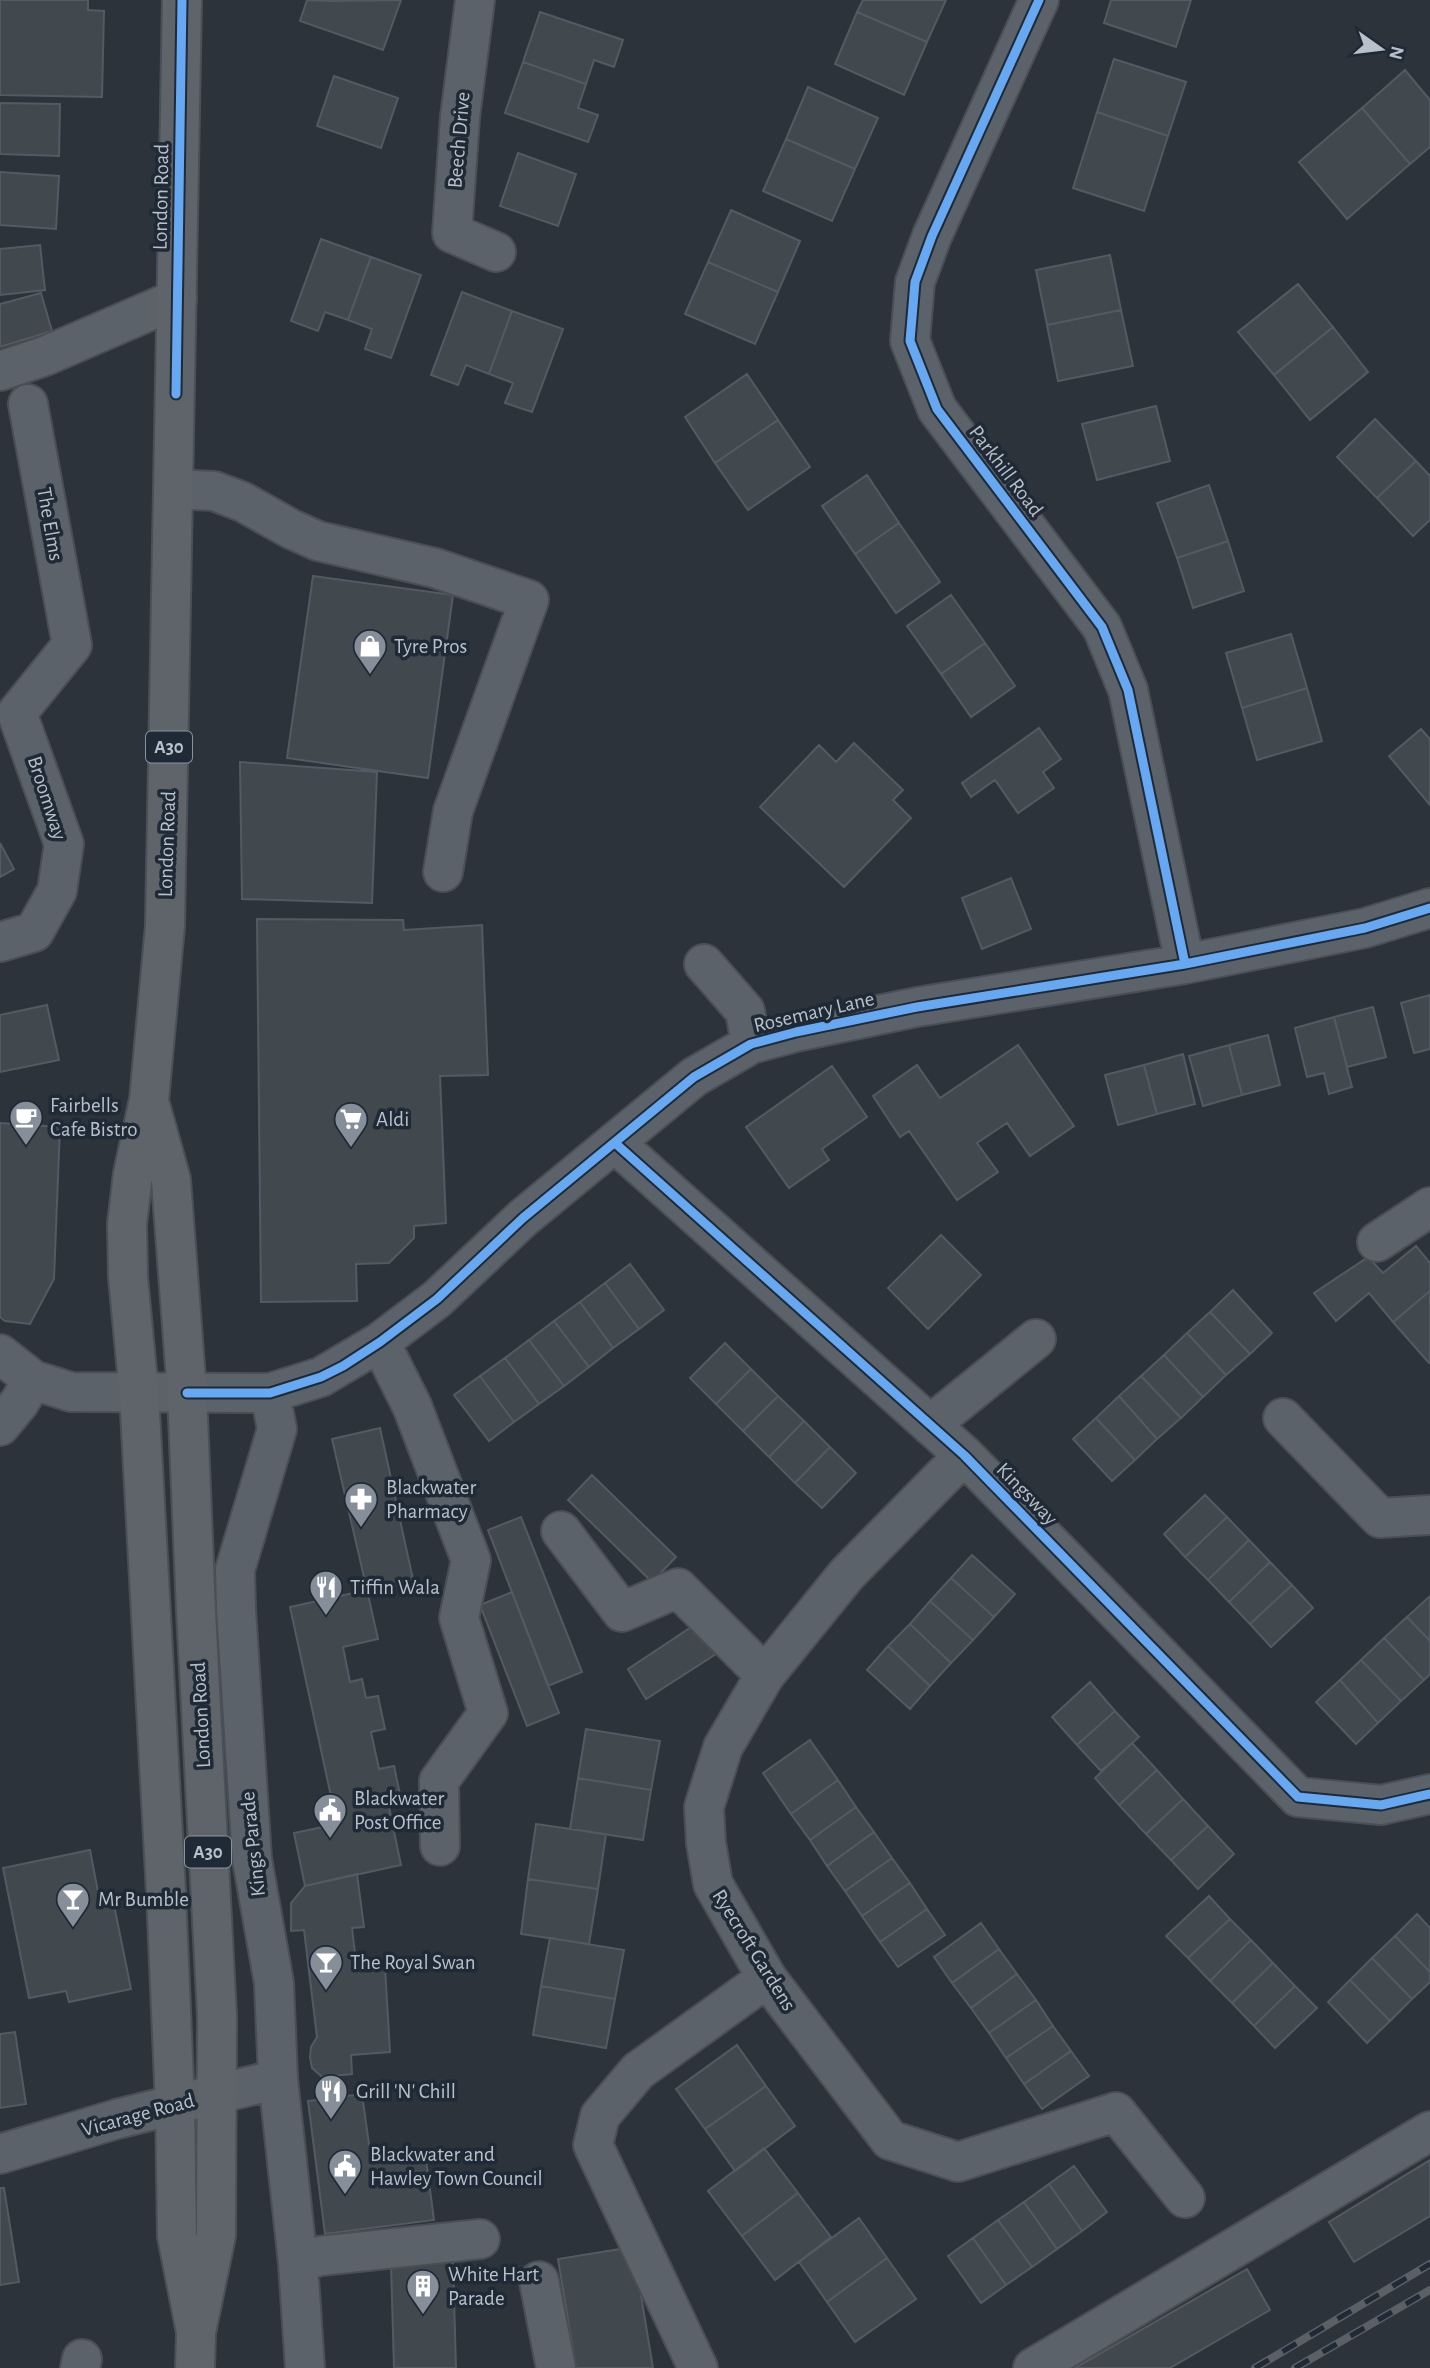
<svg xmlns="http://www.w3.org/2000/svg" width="1430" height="2368" font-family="'Alegreya Sans',sans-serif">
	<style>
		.building { fill: #41484e; stroke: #545a63; stroke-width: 2 }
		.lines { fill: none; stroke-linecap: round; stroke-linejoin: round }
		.minor-casing { stroke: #4a4f55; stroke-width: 42 }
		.major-casing { stroke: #4a5058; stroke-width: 42 }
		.minor { stroke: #5c6269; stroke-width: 38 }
		.major { stroke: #5f646a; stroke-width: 38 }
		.rail-casing { stroke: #5b6066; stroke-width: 8 }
		.rail { stroke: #1f2a36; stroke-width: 5; stroke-dasharray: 16; stroke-linecap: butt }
		.cycleway-casing { stroke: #1f2a36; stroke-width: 13 }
		.cycleway { stroke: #66a8f1; stroke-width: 9 }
		.labels { text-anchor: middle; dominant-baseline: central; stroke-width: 7; stroke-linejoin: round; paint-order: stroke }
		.shield { fill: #1f2a36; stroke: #89939e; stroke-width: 2 }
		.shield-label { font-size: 19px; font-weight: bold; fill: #b7c0cb }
		.street-label { font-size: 21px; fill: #b7c0cb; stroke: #1f2a36 }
		.poi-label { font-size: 21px; fill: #b7c0cb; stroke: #1f2a36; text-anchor: start }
	</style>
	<rect width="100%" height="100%" fill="#2c333b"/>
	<path class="building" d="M0 0H88V10L104 11 102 97 0 95Z
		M307 0 330 1 401 0 383 50 300 21Z
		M863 0H946L927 42 857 12Z
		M1111 0H1191L1176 47 1104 23Z
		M540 12 623 40 614 67 594 60 586 84 523 62Z
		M857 12 927 42 904 95 835 64Z
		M1114 59 1186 82 1168 136 1097 112Z
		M523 62 586 84 578 108 598 115 588 142 505 113Z
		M1405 70 1430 100V147L1410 164 1362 108Z
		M334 76 398 98 381 148 317 126Z
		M808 87 878 118 855 169 786 139Z
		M0 103 60 104 59 156 0 154Z
		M1362 108 1410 164 1347 219 1299 162Z
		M1097 112 1168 136 1144 211 1073 188Z
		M786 139 855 169 832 221 763 191Z
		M518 153 576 174 558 226 500 206Z
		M0 172 59 176 56 229 0 225Z
		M731 210 800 241 778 292 708 262Z
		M321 239 371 257 348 320 325 312 318 331 291 321Z
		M40 245 45 290 0 295V249Z
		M1110 255 1121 310 1047 325 1036 270Z
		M371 257 421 275 391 358 365 349 372 329 348 320Z
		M708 262 778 292 755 344 685 314Z
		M1298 284 1333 327 1274 375 1238 332Z
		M462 292 512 311 489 374 466 365 458 385 431 375Z
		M41 293 52 331 0 347V304Z
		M1121 310 1133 366 1058 381 1047 325Z
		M512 311 563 329 532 412 505 403 513 383 489 374Z
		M1333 327 1368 372 1310 420 1274 375Z
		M747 374 778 420 715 463 685 417Z
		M1156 406 1170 461 1097 480 1082 424Z
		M1375 419 1416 461 1377 498 1337 457Z
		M778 420 810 467 748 510 715 463Z
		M1416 461 1430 476V520L1413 536 1377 498Z
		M867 475 899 523 855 554 822 506Z
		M1209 485 1228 541 1177 558 1157 503Z
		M899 523 940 582 896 613 855 554Z
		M1228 541 1244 591 1193 608 1177 558Z
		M313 576 453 595 428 778 287 758Z
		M951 595 985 643 941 674 907 626Z
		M1291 634 1307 688 1242 708 1226 653Z
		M985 643 1015 686 971 717 941 674Z
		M1307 688 1322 741 1257 760 1242 708Z
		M1039 728 1061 759 1043 772 1054 788 1018 813 995 780 971 797 962 783Z
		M1421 729 1430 739V805L1389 756Z
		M854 743 903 790 893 800 911 818 844 887 760 807 819 745 836 762Z
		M240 762 377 772 372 903 242 899Z
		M0 843 14 869 0 877Z
		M1011 878 1031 929 982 949 962 898Z
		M257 919 403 920 404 930 482 925 488 1075 440 1076 446 1223 414 1226V1238L389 1263 356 1264 357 1301 261 1302Z
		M1430 995V1049L1414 1053 1401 1003Z
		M47 1005 59 1060 0 1072V1015Z
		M1373 1007 1386 1057 1347 1067 1334 1017Z
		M1334 1017 1352 1087 1329 1094 1324 1073 1307 1077 1295 1028Z
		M1268 1035 1280 1085 1242 1095 1229 1045Z
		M1018 1045 1074 1126 1030 1156 1007 1123 977 1143 998 1172 957 1200 909 1131 900 1137 873 1096 917 1065 940 1098Z
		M1229 1045 1242 1095 1203 1106 1189 1056Z
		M1183 1054 1195 1104 1157 1114 1144 1065Z
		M1144 1065 1157 1114 1118 1125 1105 1075Z
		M832 1066 867 1117 822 1149 829 1160 789 1188 746 1127Z
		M0 1123 60 1127 54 1279 30 1324 5 1321 0 1317Z
		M941 1235 981 1275 928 1329 888 1288Z
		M1416 1246 1430 1263V1291L1393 1322 1369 1293 1336 1321 1314 1293 1368 1257 1383 1273Z
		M630 1264 664 1310 639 1329 605 1283Z
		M605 1283 639 1329 613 1348 580 1302Z
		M1233 1290 1272 1333 1250 1354 1210 1312Z
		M1430 1291V1362L1429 1363 1393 1322Z
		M580 1302 613 1348 589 1367 554 1321Z
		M1210 1312 1250 1354 1226 1375 1187 1333Z
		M554 1321 589 1367 564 1386 529 1340Z
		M1187 1333 1226 1375 1203 1397 1164 1355Z
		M529 1340 564 1386 539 1404 505 1358Z
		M725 1343 751 1369 716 1404 690 1378Z
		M1164 1355 1203 1397 1181 1418 1141 1376Z
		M505 1358 539 1404 514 1422 480 1376Z
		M751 1369 778 1396 743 1431 716 1404Z
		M480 1376 514 1422 489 1441 454 1395Z
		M1141 1376 1181 1418 1157 1439 1119 1396Z
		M778 1396 804 1421 769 1457 743 1431Z
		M1119 1396 1157 1439 1135 1460 1096 1418Z
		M1096 1418 1135 1460 1112 1481 1073 1439Z
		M804 1421 830 1447 795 1483 769 1457Z
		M380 1428 414 1584 367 1590 332 1439Z
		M830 1447 856 1473 822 1508 795 1483Z
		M592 1475 676 1557 652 1582 568 1500Z
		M1205 1495 1227 1517 1185 1557 1164 1534Z
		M521 1517 582 1672 548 1686 488 1530Z
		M1227 1517 1249 1540 1208 1580 1185 1557Z
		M1249 1540 1270 1562 1229 1602 1208 1580Z
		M972 1555 1015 1594 994 1617 951 1578Z
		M1270 1562 1292 1585 1250 1624 1229 1602Z
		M951 1578 994 1617 973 1640 930 1601Z
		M1292 1585 1313 1608 1271 1647 1250 1624Z
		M367 1590 378 1639 343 1647 350 1682 362 1679 366 1698 378 1696 385 1729 371 1732 379 1769 394 1766 401 1799 388 1802 401 1865 305 1886 294 1833 337 1824 290 1607Z
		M512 1592 559 1713 527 1726 480 1605Z
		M1430 1596V1641L1407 1617Z
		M930 1601 973 1640 951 1663 910 1624Z
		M1407 1617 1430 1641V1674L1424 1680 1384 1638Z
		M696 1624 716 1654 646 1699 628 1669Z
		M910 1624 951 1663 930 1686 888 1646Z
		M1384 1638 1424 1680 1401 1701 1361 1660Z
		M888 1646 930 1686 910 1709 867 1670Z
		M1361 1660 1401 1701 1378 1723 1340 1680Z
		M1340 1680 1378 1723 1356 1744 1316 1702Z
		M1090 1682 1115 1711 1077 1745 1052 1717Z
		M1115 1711 1139 1737 1101 1771 1077 1745Z
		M586 1729 660 1741 651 1790 578 1778Z
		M810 1740 838 1780 791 1814 763 1773Z
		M1132 1743 1157 1770 1119 1805 1095 1778Z
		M1157 1770 1183 1799 1146 1834 1119 1805Z
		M578 1778 651 1790 643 1840 570 1829Z
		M838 1780 856 1807 810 1840 791 1814Z
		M1183 1799 1208 1826 1171 1860 1146 1834Z
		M856 1807 874 1832 827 1866 810 1840Z
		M536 1824 606 1834 598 1889 528 1879Z
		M1208 1826 1234 1854 1198 1889 1171 1860Z
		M874 1832 892 1858 845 1891 827 1866Z
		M90 1850 99 1897 112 1895 131 1989 69 2002 66 1991 29 1998 3 1868Z
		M892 1858 910 1883 862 1916 845 1891Z
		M357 1874 364 1927 352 1928 357 1970 385 1967 390 2052 351 2055 352 2074 322 2077 312 2068 310 2057 311 2047 317 2037 304 1930 291 1931V1903L305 1886Z
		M528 1879 598 1889 589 1944 521 1934Z
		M910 1883 927 1909 880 1942 862 1916Z
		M1209 1896 1230 1919 1188 1958 1166 1936Z
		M927 1909 945 1935 898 1967 880 1942Z
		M1417 1914 1430 1928V1972L1395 1936Z
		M1230 1919 1251 1940 1210 1981 1188 1958Z
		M981 1923 999 1949 952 1983 934 1957Z
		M1395 1936 1430 1972V1982L1412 1999 1372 1958Z
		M550 1938 624 1950 615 1999 541 1986Z
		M1251 1940 1273 1963 1232 2003 1210 1981Z
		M999 1949 1017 1974 971 2008 952 1983Z
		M1372 1958 1412 1999 1390 2021 1350 1980Z
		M1273 1963 1295 1986 1254 2026 1232 2003Z
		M1017 1974 1036 2000 989 2033 971 2008Z
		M1350 1980 1390 2021 1367 2043 1328 2002Z
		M541 1986 615 1999 606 2048 533 2035Z
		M1295 1986 1317 2008 1275 2048 1254 2026Z
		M1036 2000 1053 2026 1006 2058 989 2033Z
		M1053 2026 1071 2051 1024 2084 1006 2058Z
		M15 2032 26 2104 0 2108V2034Z
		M737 2045 766 2086 705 2129 676 2089Z
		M1071 2051 1089 2076 1042 2109 1024 2084Z
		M766 2086 795 2126 735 2171 705 2129Z
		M362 2094 371 2159 425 2152 434 2220 325 2234 308 2101Z
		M764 2148 798 2193 742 2236 708 2191Z
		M1430 2160V2216L1354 2262 1329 2222Z
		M1074 2166 1107 2212 1082 2231 1049 2184Z
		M1049 2184 1082 2231 1057 2249 1024 2202Z
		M0 2188H4L19 2282 0 2285Z
		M798 2193 831 2237 775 2280 742 2236Z
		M1024 2202 1057 2249 1032 2267 998 2220Z
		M859 2218 887 2258 827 2302 799 2262Z
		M998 2220 1032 2267 1006 2285 973 2238Z
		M973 2238 1006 2285 981 2303 948 2256Z
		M633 2247 653 2368H576L558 2259Z
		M887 2258 916 2299 855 2342 827 2302Z
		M453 2262 456 2368H394L391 2264Z
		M1247 2269 1270 2310 1170 2368H1075Z"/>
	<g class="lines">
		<defs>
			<path id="minor" d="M475 0 460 117 452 233 496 252
				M1039 0 932 236 915 282 910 341 937 409 1102 627 1128 690 1185 964
				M0 371 45 356 177 299
				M174 489 214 491 243 502 291 529 318 541 435 568 529 600 453 811 443 872
				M0 942 34 932 57 891 64 844 17 713 72 645 28 404
				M704 964 745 1011 751 1044
				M615 1143 964 1455 1298 1797 1381 1805 1430 1794
				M1377 1242 1430 1207
				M380 1342 412 1406 471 1560 459 1618 488 1713 439 1781 440 1846
				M0 1354 33 1380 71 1392 270 1393 321 1377 380 1342 437 1299 523 1218 694 1077 751 1044 796 1032 917 1007 1185 964 1365 928 1430 908
				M270 1393 277 1429 235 1570 236 1609 252 1859 274 1983 278 2079 298 2263 305 2368
				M1283 1418 1380 1518 1430 1515
				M930 1425 1036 1339
				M0 1426 19 1403 33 1380
				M964 1455 847 1574 765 1675 723 1747 704 1807 706 1843 713 1884 767 1978 890 2140 958 2162 1116 2112 1185 2198
				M561 1531 622 1612 678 1588 765 1675
				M0 2154 117 2119 278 2079
				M298 2263 320 2256 480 2239
				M539 2281 556 2368
				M80 2368 82 2359
				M698 2368 593 2145 600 2116 638 2071 767 1978
				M1033 2368 1430 2131"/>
			<path id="major" d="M182 0 165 926 149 1100 133 1174 127 1224 128 1277 139 1393 166 1892 175 2105 177 2236 196 2332
				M150 1105 171 1180 187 1393 196 1611 217 2016 216 2235 196 2332 195 2368"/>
		</defs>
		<use href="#minor" class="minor-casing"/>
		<use href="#major" class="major-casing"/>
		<use href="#minor" class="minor"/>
		<use href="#major" class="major"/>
		<defs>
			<path id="rail" d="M1255 2368 1430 2264
				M1295 2368 1430 2290"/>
		</defs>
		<use href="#rail" class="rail-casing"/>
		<use href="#rail" class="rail"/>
		<defs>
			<path id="cycleway" d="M1039 0 932 236 915 282 910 341 937 409 1102 627 1128 690 1185 964
				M176 394 182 0
				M615 1143 964 1455 1298 1797 1381 1805 1430 1794
				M187 1393H270L321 1377 343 1366 380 1342 437 1299 523 1218 694 1077 751 1044 796 1032 917 1007 1185 964 1365 928 1430 908"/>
		</defs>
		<use href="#cycleway" class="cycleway-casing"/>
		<use href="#cycleway" class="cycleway"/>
	</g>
	<defs>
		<symbol id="shop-pin" viewBox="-11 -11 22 30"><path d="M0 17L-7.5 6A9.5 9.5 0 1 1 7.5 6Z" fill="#868f99" stroke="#1f2a36"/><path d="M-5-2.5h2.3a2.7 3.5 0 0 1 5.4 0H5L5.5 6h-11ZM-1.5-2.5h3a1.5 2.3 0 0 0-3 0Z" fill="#fff"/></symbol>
		<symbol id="cafe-pin" viewBox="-11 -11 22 30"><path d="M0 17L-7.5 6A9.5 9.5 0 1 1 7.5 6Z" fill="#868f99" stroke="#1f2a36"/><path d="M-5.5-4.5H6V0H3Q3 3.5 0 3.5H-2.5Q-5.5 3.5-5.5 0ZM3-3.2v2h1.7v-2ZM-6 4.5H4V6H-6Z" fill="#fff"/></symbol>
		<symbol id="supermarket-pin" viewBox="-11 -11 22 30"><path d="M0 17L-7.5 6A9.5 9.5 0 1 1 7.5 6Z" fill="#868f99" stroke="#1f2a36"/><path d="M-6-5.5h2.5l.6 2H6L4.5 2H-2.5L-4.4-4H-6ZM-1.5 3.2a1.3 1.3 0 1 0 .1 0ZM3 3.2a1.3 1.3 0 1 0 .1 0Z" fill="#fff"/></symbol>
		<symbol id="pharmacy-pin" viewBox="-11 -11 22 30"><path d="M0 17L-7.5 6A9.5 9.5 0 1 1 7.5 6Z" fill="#868f99" stroke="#1f2a36"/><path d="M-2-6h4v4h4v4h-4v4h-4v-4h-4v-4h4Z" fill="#fff"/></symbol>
		<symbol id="restaurant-pin" viewBox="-11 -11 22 30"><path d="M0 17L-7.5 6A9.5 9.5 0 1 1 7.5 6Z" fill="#868f99" stroke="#1f2a36"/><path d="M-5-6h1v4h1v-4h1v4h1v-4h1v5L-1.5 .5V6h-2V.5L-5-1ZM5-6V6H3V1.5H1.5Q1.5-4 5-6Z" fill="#fff"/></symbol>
		<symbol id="civic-pin" viewBox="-11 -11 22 30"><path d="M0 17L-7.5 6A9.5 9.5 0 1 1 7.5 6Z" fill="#868f99" stroke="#1f2a36"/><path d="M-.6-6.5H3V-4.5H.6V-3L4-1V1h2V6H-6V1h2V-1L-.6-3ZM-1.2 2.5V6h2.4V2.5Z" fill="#fff"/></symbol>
		<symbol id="bar-pin" viewBox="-11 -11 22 30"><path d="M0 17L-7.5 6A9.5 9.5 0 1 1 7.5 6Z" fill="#868f99" stroke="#1f2a36"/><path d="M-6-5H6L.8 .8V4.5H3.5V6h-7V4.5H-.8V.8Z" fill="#fff"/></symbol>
		<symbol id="building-pin" viewBox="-11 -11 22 30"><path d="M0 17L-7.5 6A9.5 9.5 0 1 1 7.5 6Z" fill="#868f99" stroke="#1f2a36"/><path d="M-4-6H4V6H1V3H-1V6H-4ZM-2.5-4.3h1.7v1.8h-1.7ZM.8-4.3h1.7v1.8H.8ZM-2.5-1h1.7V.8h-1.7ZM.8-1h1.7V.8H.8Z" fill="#fff"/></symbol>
	</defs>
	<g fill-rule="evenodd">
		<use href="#shop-pin" x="351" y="627" width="38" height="52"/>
		<use href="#cafe-pin" x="7" y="1098" width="38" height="52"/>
		<use href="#supermarket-pin" x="332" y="1100" width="38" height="52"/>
		<use href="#pharmacy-pin" x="342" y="1480" width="38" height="52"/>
		<use href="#restaurant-pin" x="307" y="1568" width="38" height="52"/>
		<use href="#civic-pin" x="311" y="1791" width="38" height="52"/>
		<use href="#bar-pin" x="54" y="1880" width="38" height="52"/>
		<use href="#bar-pin" x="307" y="1943" width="38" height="52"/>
		<use href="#restaurant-pin" x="312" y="2072" width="38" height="52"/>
		<use href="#civic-pin" x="326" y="2147" width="38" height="52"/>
		<use href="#building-pin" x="404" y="2267" width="38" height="52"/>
	</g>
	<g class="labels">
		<g class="shield">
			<rect x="146" y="731.5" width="46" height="31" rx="5"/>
			<rect x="185" y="1836.5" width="46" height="31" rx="5"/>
		</g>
		<g class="shield-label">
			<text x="169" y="747">A30</text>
			<text x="208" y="1852">A30</text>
		</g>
		<g class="street-label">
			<text transform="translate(459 140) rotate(-85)">Beech Drive</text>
			<text transform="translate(161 197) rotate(-89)">London Road</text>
			<text transform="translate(1006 471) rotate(53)">Parkhill Road</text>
			<text transform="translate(50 524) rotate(80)">The Elms</text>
			<text transform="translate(47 798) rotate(72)">Broomway</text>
			<text transform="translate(167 844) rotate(-88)">London Road</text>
			<text transform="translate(814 1012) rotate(-13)">Rosemary Lane</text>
			<text transform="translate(1027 1494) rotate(46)">Kingsway</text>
			<text transform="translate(201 1715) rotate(-93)">London Road</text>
			<text transform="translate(253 1844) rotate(-96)">Kings Parade</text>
			<text transform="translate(754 1950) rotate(58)">Ryecroft Gardens</text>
			<text transform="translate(138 2115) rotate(-15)">Vicarage Road</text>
		</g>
		<g class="poi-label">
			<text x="394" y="646">Tyre Pros</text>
			<text x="50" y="1105">Fairbells<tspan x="50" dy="24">Cafe Bistro</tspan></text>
			<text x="376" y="1119">Aldi</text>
			<text x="386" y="1487">Blackwater<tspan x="386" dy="24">Pharmacy</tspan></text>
			<text x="350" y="1587">Tiffin Wala</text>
			<text x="354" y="1798">Blackwater<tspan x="354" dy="24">Post Office</tspan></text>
			<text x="98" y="1899">Mr Bumble</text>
			<text x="350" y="1962">The Royal Swan</text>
			<text x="356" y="2091">Grill 'N' Chill</text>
			<text x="370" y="2154">Blackwater and<tspan x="370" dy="24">Hawley Town Council</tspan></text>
			<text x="448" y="2274">White Hart<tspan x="448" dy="24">Parade</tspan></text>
		</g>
	</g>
	<g transform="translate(1381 49) rotate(104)" stroke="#1f2a36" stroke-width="5" paint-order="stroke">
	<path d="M0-5L12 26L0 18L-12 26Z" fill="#b7c0cb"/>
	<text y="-10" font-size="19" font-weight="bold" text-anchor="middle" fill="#b7c0cb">N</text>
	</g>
</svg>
